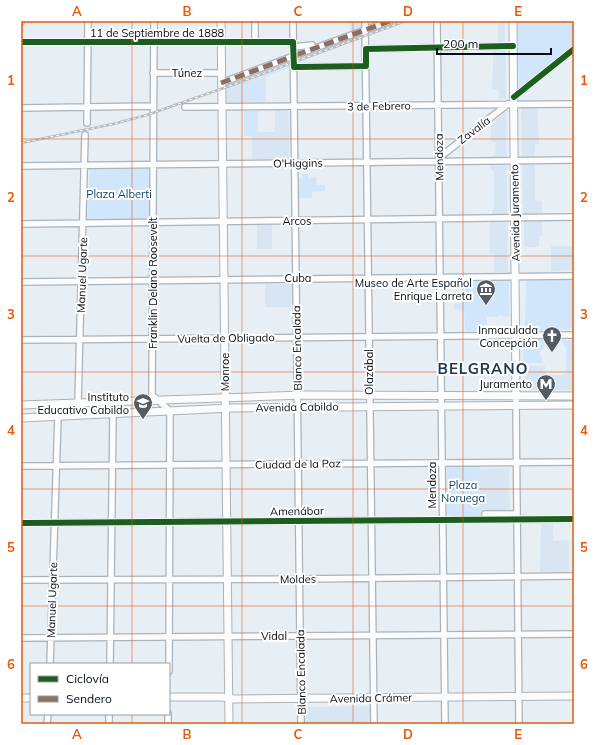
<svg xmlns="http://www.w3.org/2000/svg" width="595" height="745" font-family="Mulish,sans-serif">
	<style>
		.built { fill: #d7e6f2 }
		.green { fill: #d1e6fa }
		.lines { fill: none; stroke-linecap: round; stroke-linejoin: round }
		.minor-casing { stroke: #aab3ba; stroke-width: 8 }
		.major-casing { stroke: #aab3ba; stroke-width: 9 }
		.minor { stroke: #fbfcfd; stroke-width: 5.5 }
		.major { stroke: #fbfcfd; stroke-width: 7 }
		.rail-casing { stroke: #b7b9bc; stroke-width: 2.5 }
		.rail { stroke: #fff; stroke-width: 1; stroke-dasharray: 3; stroke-linecap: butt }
		.quiet { stroke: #8d6e63; stroke-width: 5; stroke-dasharray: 10 5; stroke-linecap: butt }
		.cycleway-casing { stroke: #fff; stroke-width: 8 }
		.cycleway { stroke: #1b5e20; stroke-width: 6 }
		.grid { fill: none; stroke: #e8590c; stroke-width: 1; stroke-opacity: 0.55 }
		.labels { text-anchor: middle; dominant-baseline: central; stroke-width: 4; stroke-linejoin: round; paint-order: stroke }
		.street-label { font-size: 11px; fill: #040d16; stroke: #fff }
		.park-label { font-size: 11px; fill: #09395f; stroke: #fff }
		.poi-label { font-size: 11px; fill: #040d16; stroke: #fff; text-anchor: end }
		.district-label { font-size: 15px; font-weight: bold; letter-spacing: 1px; fill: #20384e; stroke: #fff }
		.neatline { fill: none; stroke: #e8590c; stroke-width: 1.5 }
		.grid-label { font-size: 13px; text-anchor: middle; font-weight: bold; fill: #e8590c }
	</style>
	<rect width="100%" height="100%" fill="#e7eef4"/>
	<path class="built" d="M350 21H412L370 35 369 24 360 28 362 38 299 62V52L350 31Z
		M498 21H505L506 99H499L498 89H492L494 43H498Z
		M289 54 290 67 266 76V103H228L226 102V77Z
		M521 106H537L539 144H535V200L542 201V236H539V247H524Z
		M275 110 289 111V157L288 159H252V136H244V111H258V132H275Z
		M506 111 508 272H494V253H490L489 214H492V210L494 209V171L491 170V156H495L496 142H491V124Z
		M257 224H272V249H257Z
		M551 246H574V270L551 271Z
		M265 284H292L291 307H265Z
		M566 363H574V390H525V366H545V375H564L566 373Z
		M509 468 510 515 479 516 480 469Z
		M541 524H553V541L569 540V572H540Z
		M368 706 370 708V724H306L307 707Z"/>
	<path class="green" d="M517 21H574V46L523 88 519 86Z
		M263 84V97L244 98V85Z
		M246 113H255V135H246Z
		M90 169H149V219L87 220Z
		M302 174H308V179L316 176 317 185H325V191L312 192V198H299V179H302Z
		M526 280H574V329L527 331 525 327Z
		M507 281 509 282V317L498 315V317H487V325H478V331H465L464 310 454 309V304L462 303V282Z
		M526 338H545V345L540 353 543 363H523V342Z
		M560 340H574V363H566V347Z
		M447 466H480L479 516H449L447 513Z"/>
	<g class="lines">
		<defs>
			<path id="minor" d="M154 21 152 395 169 410 170 414 169 671
				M255 21V42
				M293 21 301 724
				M365 21 374 724
				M437 21 445 724
				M21 22V21
				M21 42H293
				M293 47 312 45
				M366 49 513 46
				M296 55 390 21
				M294 67 366 66
				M153 73H221
				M221 83 291 57
				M514 97 574 49
				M185 107 574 104
				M21 108 153 106
				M87 123 88 21
				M440 157 508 104
				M21 166 574 160
				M21 224 574 217
				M21 282 574 276
				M21 340 574 335
				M516 405 519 724
				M79 415 78 403 85 135
				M21 466 574 462
				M485 514H516
				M21 523 574 519
				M21 580 299 579 574 576
				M21 638 574 634
				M50 664 58 416
				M110 664 113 414
				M47 724 48 714
				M109 724V714
				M168 724V714"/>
			<path id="major" d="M221 21 229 724
				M513 21 516 399
				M21 405 303 395 574 396
				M21 418 232 408 574 405
				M169 697H222L234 699 574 696
				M21 698H31"/>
		</defs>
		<use href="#minor" class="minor-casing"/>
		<use href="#major" class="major-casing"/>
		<use href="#minor" class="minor"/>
		<use href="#major" class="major"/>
		<defs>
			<path id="rail" d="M21 143 113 124 147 115 235 84 405 21"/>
		</defs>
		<use href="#rail" class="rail-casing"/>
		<use href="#rail" class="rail"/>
		<path class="quiet" d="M296 55 390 21
			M221 83 291 57"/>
		<defs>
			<path id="cycleway" d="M21 42H293L294 67H298L366 66V49L513 46
				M514 97 574 49
				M21 523 574 519"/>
		</defs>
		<use href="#cycleway" class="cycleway-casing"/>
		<use href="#cycleway" class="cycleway"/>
	</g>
	<path class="grid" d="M132 21V664M242 21V724M353 21V724M463 21V724M21 139H574M21 256H574M21 372H574M21 489H574M21 606H574M132 714V724"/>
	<defs>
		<symbol id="museum-pin" viewBox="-11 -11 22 30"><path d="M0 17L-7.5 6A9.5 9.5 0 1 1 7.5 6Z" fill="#535c64" stroke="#fff"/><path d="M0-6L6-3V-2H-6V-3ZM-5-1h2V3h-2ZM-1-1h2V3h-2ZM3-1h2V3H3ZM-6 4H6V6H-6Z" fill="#fff"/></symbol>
		<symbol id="church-pin" viewBox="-11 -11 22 30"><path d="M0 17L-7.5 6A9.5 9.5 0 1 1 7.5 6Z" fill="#535c64" stroke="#fff"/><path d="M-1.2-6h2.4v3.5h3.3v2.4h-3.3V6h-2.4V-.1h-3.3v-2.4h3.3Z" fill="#fff"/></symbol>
		<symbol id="metro-pin" viewBox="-11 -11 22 30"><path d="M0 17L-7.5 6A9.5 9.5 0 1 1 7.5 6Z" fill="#535c64" stroke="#fff"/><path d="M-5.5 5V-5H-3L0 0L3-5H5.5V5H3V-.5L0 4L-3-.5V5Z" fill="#fff"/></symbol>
		<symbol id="university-pin" viewBox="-11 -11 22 30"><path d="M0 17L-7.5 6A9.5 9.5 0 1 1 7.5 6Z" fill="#535c64" stroke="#fff"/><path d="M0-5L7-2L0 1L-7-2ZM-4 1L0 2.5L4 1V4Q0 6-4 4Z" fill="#fff"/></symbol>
	</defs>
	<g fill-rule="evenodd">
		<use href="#museum-pin" x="475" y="278" width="22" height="30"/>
		<use href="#church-pin" x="541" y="325" width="22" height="30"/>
		<use href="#metro-pin" x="535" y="373" width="22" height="30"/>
		<use href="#university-pin" x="132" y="392" width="22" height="30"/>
	</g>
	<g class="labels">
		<g class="street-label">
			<text x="157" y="33">11 de Septiembre de 1888</text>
			<text x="187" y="73">Túnez</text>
			<text transform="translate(379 106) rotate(-1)">3 de Febrero</text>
			<text transform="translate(474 130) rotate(-37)">Zavalía</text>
			<text transform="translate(439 157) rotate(-91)">Mendoza</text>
			<text transform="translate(298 163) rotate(-1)">O'Higgins</text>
			<text transform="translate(515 213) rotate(-91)">Avenida Juramento</text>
			<text x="297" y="221">Arcos</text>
			<text transform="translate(82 275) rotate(-88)">Manuel Ugarte</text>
			<text x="298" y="278">Cuba</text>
			<text transform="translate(153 283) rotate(-90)">Franklin Delano Roosevelt</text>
			<text transform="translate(226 338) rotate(-1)">Vuelta de Obligado</text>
			<text transform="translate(297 348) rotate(-91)">Blanco Encalada</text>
			<text transform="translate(225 372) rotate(-90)">Monroe</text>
			<text transform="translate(369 372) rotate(-90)">Olazábal</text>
			<text transform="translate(297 407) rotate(-1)">Avenida Cabildo</text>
			<text transform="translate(298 464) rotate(-1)">Ciudad de la Paz</text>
			<text transform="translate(432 485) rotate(-90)">Mendoza</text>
			<text transform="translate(297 511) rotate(-1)">Amenábar</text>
			<text transform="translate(298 579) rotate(-1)">Moldes</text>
			<text transform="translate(52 600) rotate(-88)">Manuel Ugarte</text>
			<text x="274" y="636">Vidal</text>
			<text transform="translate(301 672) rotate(-91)">Blanco Encalada</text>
			<text transform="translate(371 698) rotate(-1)">Avenida Crámer</text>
		</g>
		<g class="park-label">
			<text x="119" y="194">Plaza Alberti</text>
			<text x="463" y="485">Plaza<tspan x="463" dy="13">Noruega</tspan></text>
		</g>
		<g class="poi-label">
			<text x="472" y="283">Museo de Arte Español<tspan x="472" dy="13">Enrique Larreta</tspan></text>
			<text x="538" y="330">Inmaculada<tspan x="538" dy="13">Concepción</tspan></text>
			<text x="532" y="384">Juramento</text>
			<text x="129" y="397">Instituto<tspan x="129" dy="13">Educativo Cabildo</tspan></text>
		</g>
		<g class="district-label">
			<text x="483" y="368">BELGRANO</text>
		</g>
	</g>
	<rect width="595" height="745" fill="none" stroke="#ffffff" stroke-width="44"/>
	<rect x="30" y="663" width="140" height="52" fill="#ffffff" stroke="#9b9ea2"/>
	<rect x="38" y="676" width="20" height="6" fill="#1b5e20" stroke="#9b9ea2"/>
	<text x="66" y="683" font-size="12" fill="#040d16">Ciclovía</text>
	<rect x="38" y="696" width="20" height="6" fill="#8d6e63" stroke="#9b9ea2"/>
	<text x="66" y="703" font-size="12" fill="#040d16">Sendero</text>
	<path d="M437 48v6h114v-6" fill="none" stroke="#040d16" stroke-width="2"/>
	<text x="443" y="48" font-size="12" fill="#040d16" stroke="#ffffff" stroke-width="3" paint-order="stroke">200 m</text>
	<rect x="22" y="22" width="551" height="701" class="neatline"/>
	<g class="grid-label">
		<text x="77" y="16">A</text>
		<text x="187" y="16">B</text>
		<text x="298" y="16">C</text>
		<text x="408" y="16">D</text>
		<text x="518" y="16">E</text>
		<text x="11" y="85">1</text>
		<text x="584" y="85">1</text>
		<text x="11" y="202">2</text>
		<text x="584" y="202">2</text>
		<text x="11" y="319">3</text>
		<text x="584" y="319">3</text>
		<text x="11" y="435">4</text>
		<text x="584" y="435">4</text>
		<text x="11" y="552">5</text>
		<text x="584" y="552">5</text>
		<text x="11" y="669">6</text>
		<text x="584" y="669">6</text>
		<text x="77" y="739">A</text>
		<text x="187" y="739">B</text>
		<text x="298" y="739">C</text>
		<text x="408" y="739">D</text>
		<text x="518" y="739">E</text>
	</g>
</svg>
